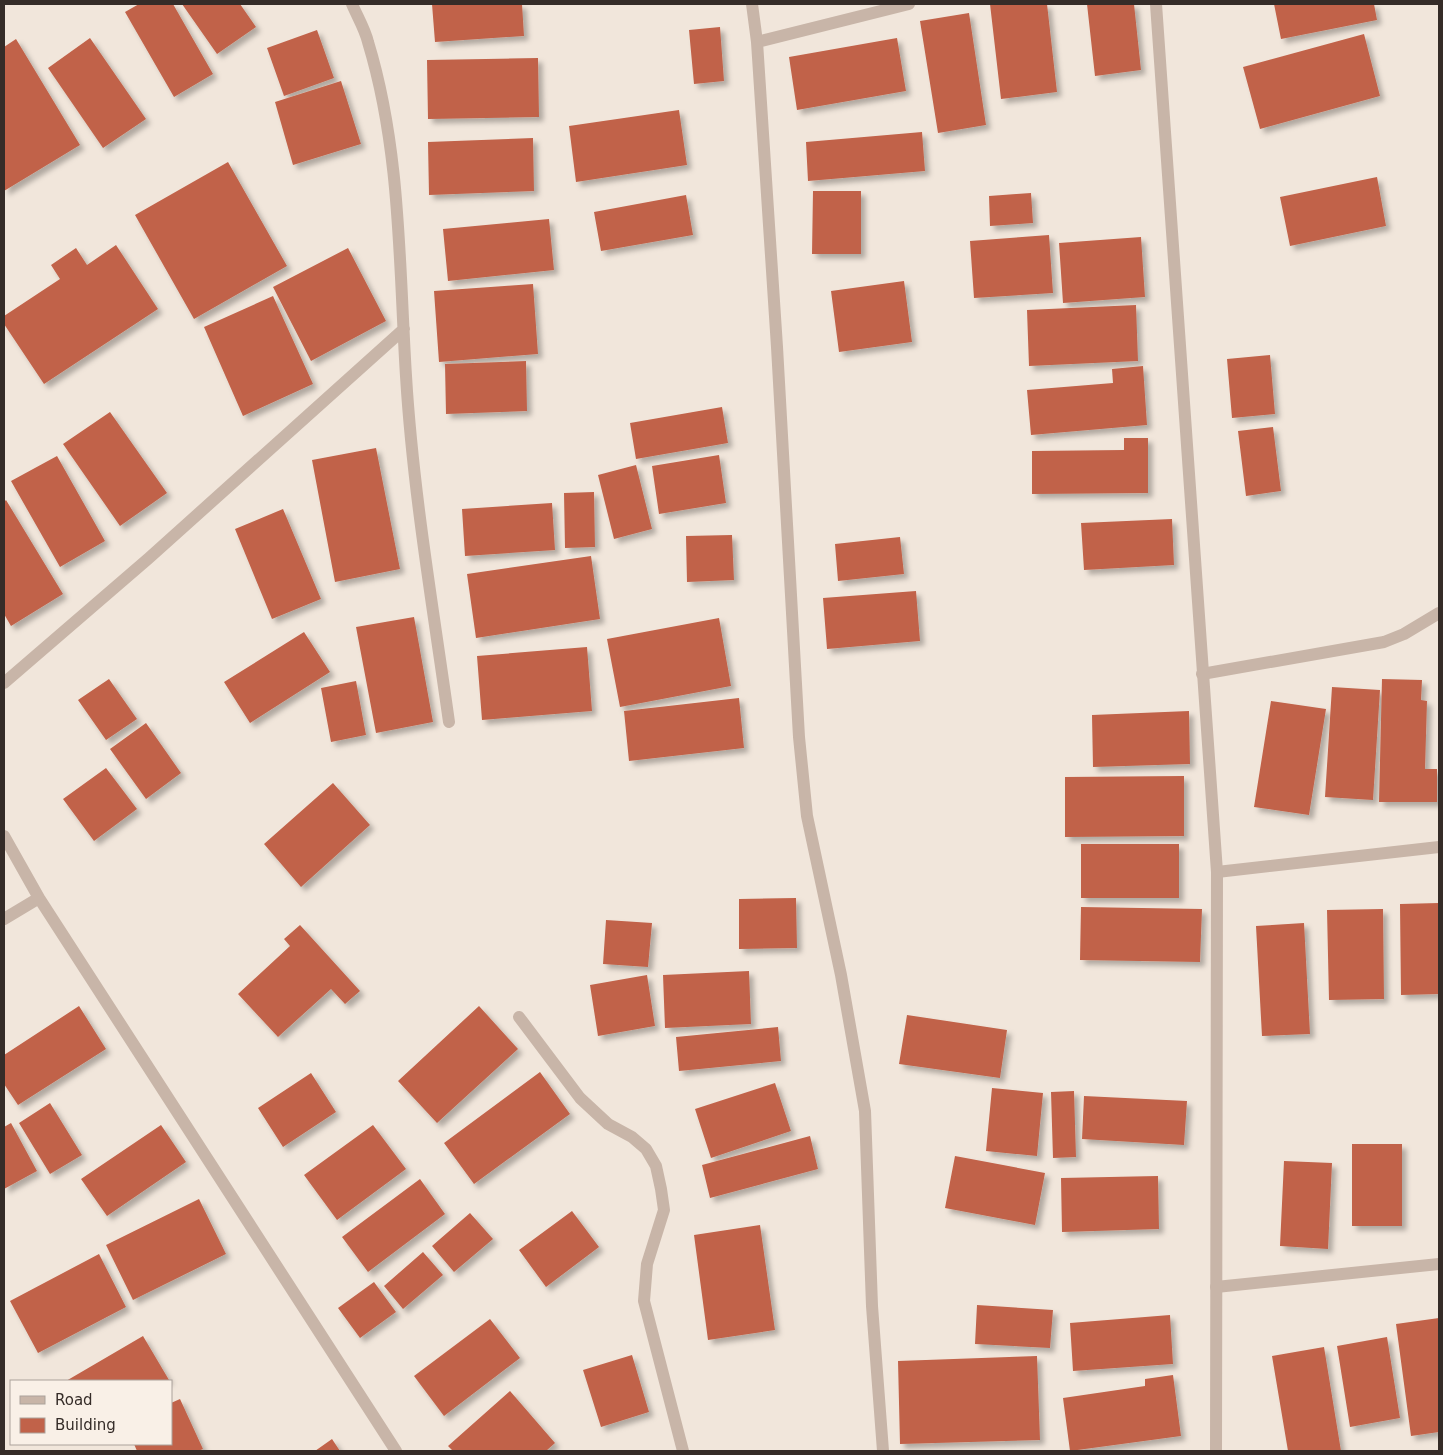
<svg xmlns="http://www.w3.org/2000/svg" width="1443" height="1455" font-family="'DejaVu Sans',sans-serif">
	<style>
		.building { fill: #c16249; filter: url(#shadow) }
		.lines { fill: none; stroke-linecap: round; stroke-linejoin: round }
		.minor { stroke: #c8b5a8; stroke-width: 12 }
		.tertiary { stroke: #c8b5a8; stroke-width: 12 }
	</style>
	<defs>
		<filter id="shadow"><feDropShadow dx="4.5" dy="4.5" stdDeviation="2.5" flood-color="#0004"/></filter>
	</defs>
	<rect width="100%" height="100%" fill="#f1e6db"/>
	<path class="building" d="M139 4H173L213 74 174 97 125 12Z
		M182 4H240L256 27 217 54Z
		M432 4H522L524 36 435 42Z
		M990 4H1047L1057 92 1001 99Z
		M1087 4H1134L1141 70 1095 76Z
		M1274 4H1374L1377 20 1281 39Z
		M969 13 986 125 938 133 920 21Z
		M720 27 724 81 694 84 689 30Z
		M317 30 334 78 284 96 267 48Z
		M1364 34 1380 96 1260 129 1243 67Z
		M90 38 146 119 103 148 48 68Z
		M897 38 906 91 797 110 789 57Z
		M16 39 80 145 4 191V47Z
		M538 58 539 117 428 119 427 60Z
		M341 81 361 144 293 165 275 102Z
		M679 110 687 165 576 182 569 126Z
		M922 132 925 171 808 181 806 142Z
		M533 138 534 191 429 195 428 142Z
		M228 162 287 266 194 319 135 215Z
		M1377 177 1386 226 1290 246 1280 197Z
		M813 191H861V254H812Z
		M1031 193 1033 223 990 226 989 196Z
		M686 195 693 235 601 251 594 212Z
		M549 219 554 270 448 281 443 229Z
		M1049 235 1053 293 974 298 970 241Z
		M1141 237 1145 297 1063 303 1059 243Z
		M116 245 158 309 44 384 4 324V316L60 279 51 265 76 248 87 265Z
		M348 248 386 321 311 361 273 287Z
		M904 281 912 342 839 352 831 291Z
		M533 284 538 354 439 362 434 291Z
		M273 296 313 384 243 416 204 327Z
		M1136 305 1138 361 1029 366 1027 310Z
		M1270 355 1275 414 1232 418 1227 359Z
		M526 361 527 411 446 414 445 364Z
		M1143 366 1147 425 1031 435 1027 390 1113 383 1112 369Z
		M722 407 728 443 636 459 630 423Z
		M110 412 167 493 120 526 63 444Z
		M1273 427 1281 491 1246 496 1238 431Z
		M1124 438H1148V493L1032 494V451L1124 450Z
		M376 448 400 569 335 582 312 460Z
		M719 455 726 503 659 514 652 466Z
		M57 456 105 541 60 567 11 481Z
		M636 465 652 529 614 539 598 475Z
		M594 492 595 547 565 548 564 493Z
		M6 500 63 594 11 626 4 614V502Z
		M552 503 555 550 465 556 462 509Z
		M283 509 321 599 272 619 235 529Z
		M1172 519 1174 565 1084 570 1081 523Z
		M732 535 734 580 687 582 686 536Z
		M900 537 904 574 838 581 835 544Z
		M591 556 600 619 476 638 467 574Z
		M916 591 920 641 827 649 823 598Z
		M414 617 433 722 376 733 356 627Z
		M719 618 731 686 620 707 607 639Z
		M304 632 330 672 250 723 224 682Z
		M587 647 592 711 482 720 477 656Z
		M109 679 137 719 106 740 78 700Z
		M1382 679 1422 680 1421 700 1427 701 1425 769H1437V802H1379Z
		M356 681 366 735 331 742 321 688Z
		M1332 687 1380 690 1373 800 1325 797Z
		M739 698 744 748 629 761 624 711Z
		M1271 701 1326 709 1309 815 1254 807Z
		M1189 711 1190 764 1093 767 1092 715Z
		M146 723 181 773 146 799 110 749Z
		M106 768 137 809 94 841 63 799Z
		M1184 776V836L1065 837V777Z
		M333 783 370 825 301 887 264 844Z
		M1081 844H1179V898H1081Z
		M796 898 797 948 739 949V899Z
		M1439 903V994L1401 995 1400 904Z
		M1081 907 1202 909 1200 962 1080 960Z
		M1383 909 1384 999 1329 1000 1327 910Z
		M606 920 652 923 648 967 603 964Z
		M1304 923 1310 1034 1262 1036 1256 926Z
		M300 925 360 991 345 1004 331 989 278 1037 238 994 290 946 284 939Z
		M749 971 751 1024 665 1028 663 975Z
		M647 975 655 1026 598 1036 590 985Z
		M79 1006 106 1049 18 1105 4 1084V1055Z
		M479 1006 518 1049 437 1123 398 1081Z
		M907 1015 1007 1030 1000 1078 899 1064Z
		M778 1027 781 1061 679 1071 676 1037Z
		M540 1072 570 1114 474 1184 444 1143Z
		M311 1073 336 1112 283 1147 258 1108Z
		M775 1083 791 1131 711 1158 695 1109Z
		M992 1088 1043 1093 1037 1156 986 1151Z
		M1074 1091 1076 1157 1053 1158 1051 1092Z
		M1084 1096 1187 1101 1184 1145 1082 1139Z
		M50 1103 82 1155 50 1174 19 1123Z
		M11 1123 37 1171 4 1189V1127Z
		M161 1125 186 1162 107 1216 81 1179Z
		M373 1125 406 1169 337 1220 304 1175Z
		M810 1136 818 1169 710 1198 702 1165Z
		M1352 1144H1402V1226H1352Z
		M955 1156 1045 1173 1035 1225 945 1208Z
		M1284 1161 1332 1163 1328 1249 1280 1246Z
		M1158 1176 1159 1229 1062 1232 1061 1178Z
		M420 1179 445 1214 368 1272 342 1237Z
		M199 1199 226 1254 133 1300 106 1245Z
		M572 1211 599 1247 546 1287 519 1250Z
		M470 1213 493 1239 454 1272 432 1246Z
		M760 1225 775 1330 708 1340 694 1235Z
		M423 1252 443 1275 403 1309 384 1286Z
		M99 1254 126 1307 38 1353 10 1301Z
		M374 1282 396 1312 360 1338 338 1308Z
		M977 1305 1053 1310 1050 1348 975 1344Z
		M1170 1315 1173 1364 1073 1371 1070 1323Z
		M1439 1318V1432L1411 1436 1396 1324Z
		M490 1319 520 1358 444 1416 414 1376Z
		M143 1336 169 1380 167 1381H66Z
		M1387 1337 1400 1418 1350 1427 1337 1346Z
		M1324 1347 1341 1451H1288L1272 1356Z
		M632 1355 649 1412 601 1427 583 1370Z
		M1037 1356 1040 1440 900 1444 898 1361Z
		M1173 1375 1181 1436 1070 1451 1063 1398 1145 1386V1379Z
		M510 1391 555 1443 546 1451H453L448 1446Z
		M180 1399 203 1449 198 1451H137L134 1444H171V1403Z
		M332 1439 340 1451H315Z"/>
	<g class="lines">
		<path class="minor" d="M352 4C357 16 365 29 368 42 401 150 399 265 406 376 413 492 433 607 449 722
			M752 4 757 42 777 347 799 737 807 816 841 975 865 1111 872 1306 883 1451
			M757 42 909 4
			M1202 674 1384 642 1404 634 1439 613
			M4 683 149 558 404 329
			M4 836 39 898 396 1451
			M1217 872 1439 847
			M4 919 39 898
			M519 1017 580 1098 608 1124 632 1137 646 1149 656 1166 661 1189 664 1210 647 1264 644 1301 683 1451
			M1216 1287 1439 1264"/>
		<path class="tertiary" d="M1156 4 1217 872 1216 1451"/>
	</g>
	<rect width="1443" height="1455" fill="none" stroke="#352c28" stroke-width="10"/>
	<rect x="10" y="1380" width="162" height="65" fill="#f9f0e7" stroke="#aba29b"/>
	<rect x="20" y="1396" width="25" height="8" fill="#c8b5a8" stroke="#aba29b"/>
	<text x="55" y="1405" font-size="15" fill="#352c28">Road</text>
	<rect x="20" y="1418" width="25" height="15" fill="#c16249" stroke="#aba29b"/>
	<text x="55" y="1430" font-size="15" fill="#352c28">Building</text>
</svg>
